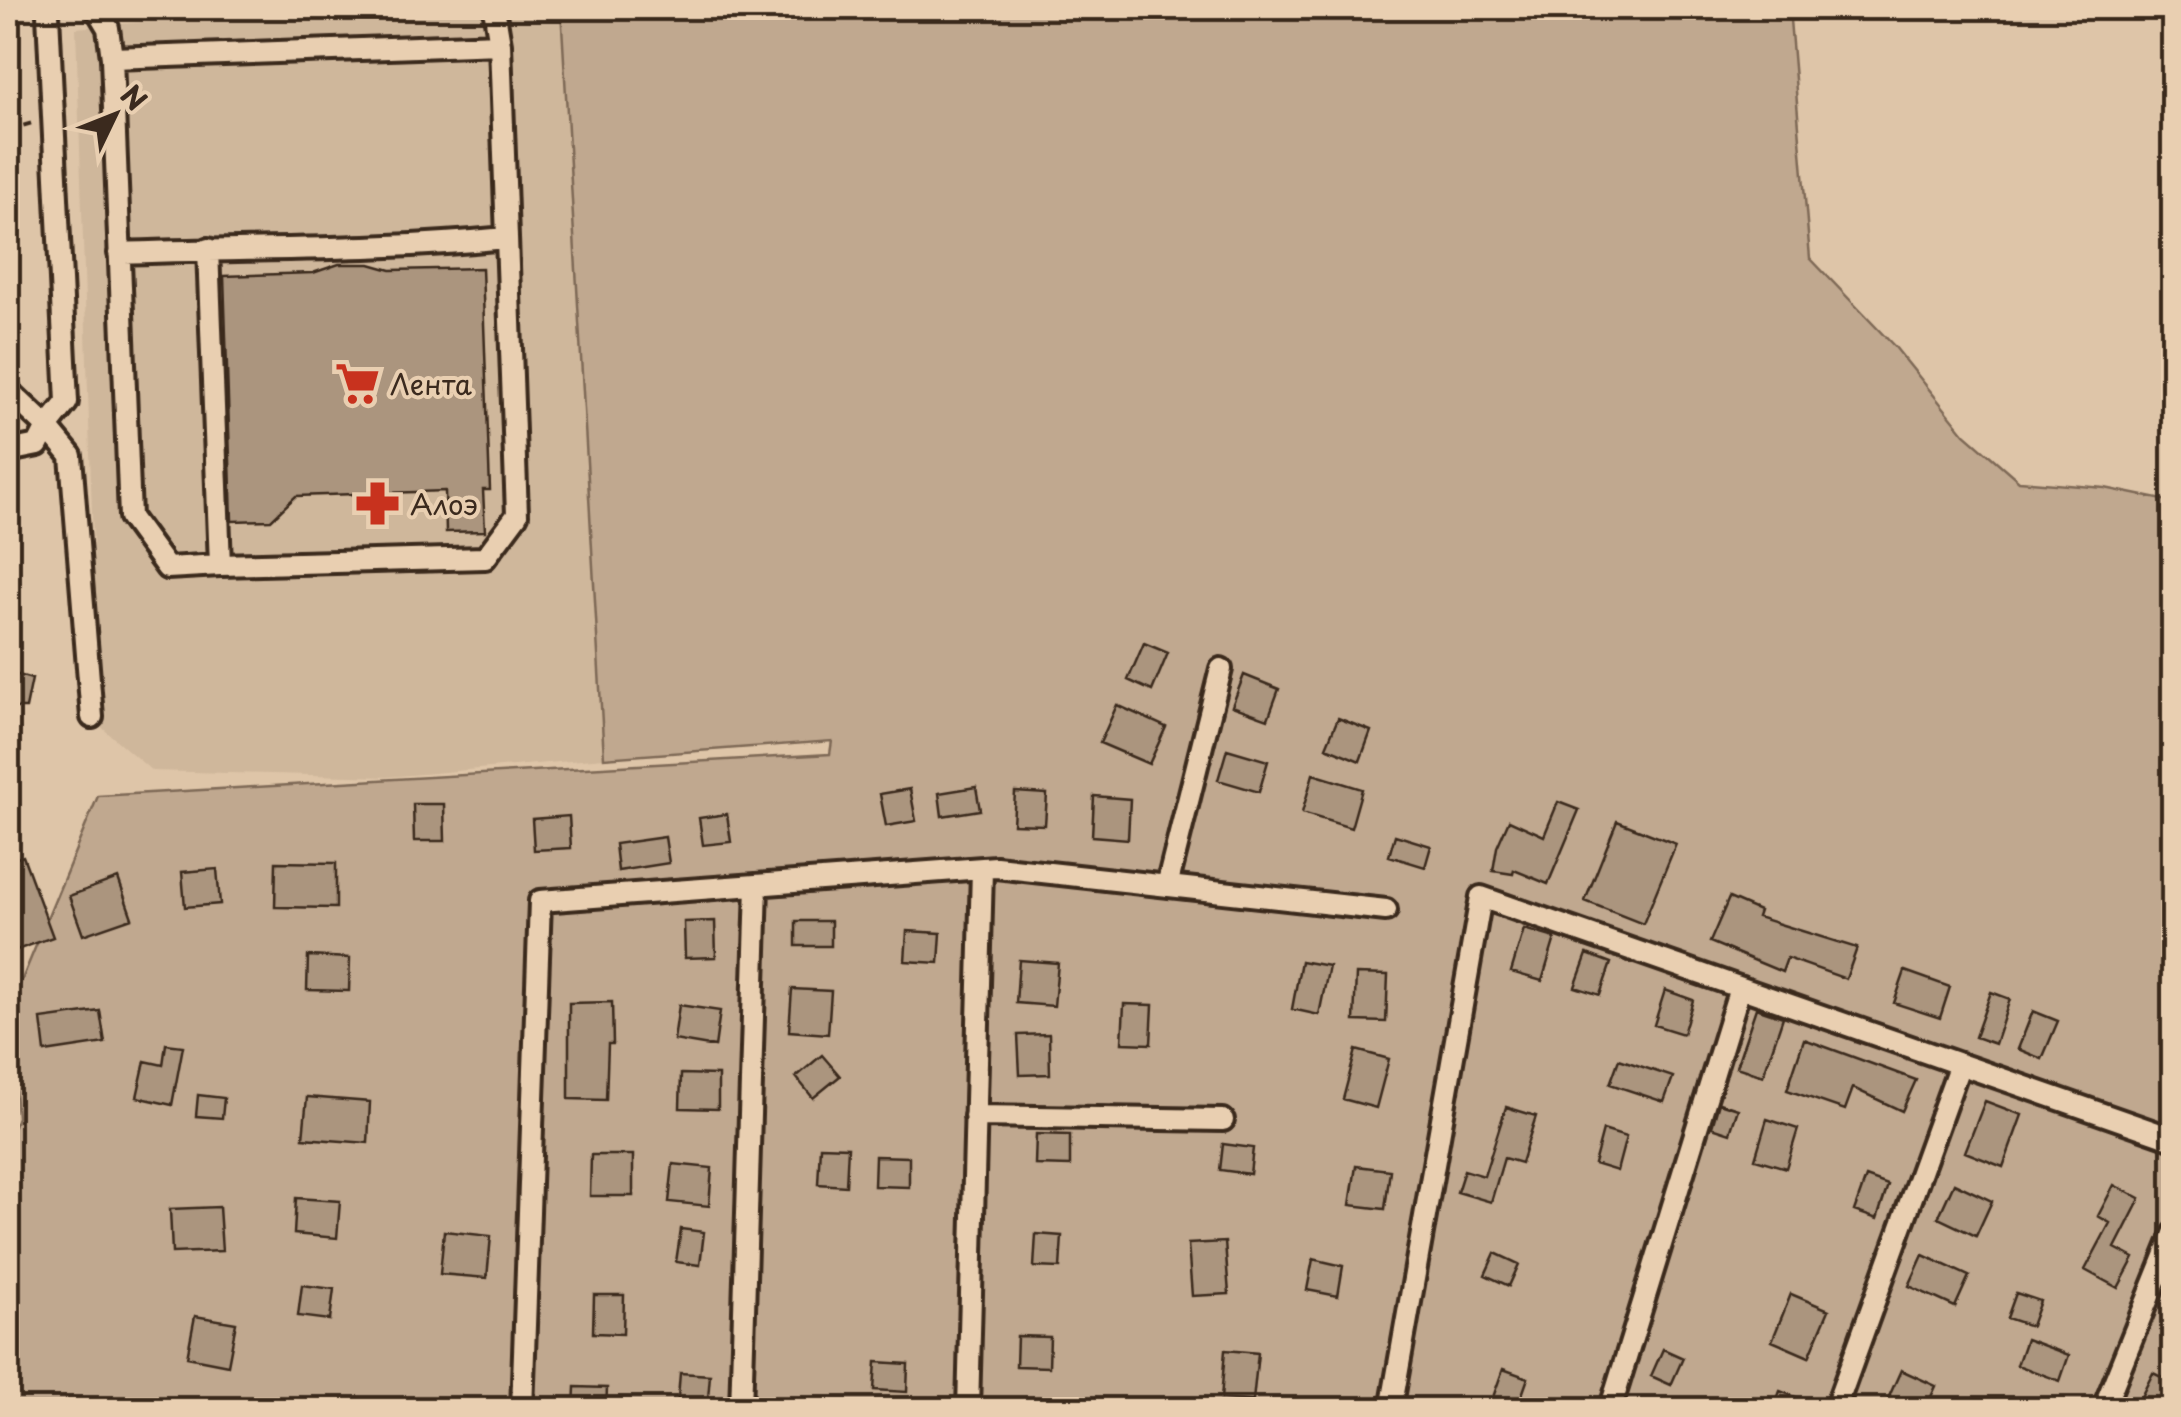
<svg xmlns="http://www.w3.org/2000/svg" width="2181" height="1417" font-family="'Playpen Sans',sans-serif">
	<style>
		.built { fill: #cfb79b }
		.green { fill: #c0a88f; stroke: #7e6956; stroke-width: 2.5 }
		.building { fill: #ab957e; stroke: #3b2a1e; stroke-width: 2.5 }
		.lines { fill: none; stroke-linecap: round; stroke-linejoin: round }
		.minor-casing { stroke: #3b2a1e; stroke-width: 28 }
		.path { stroke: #3b2a1e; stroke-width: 4; stroke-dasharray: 8 8; stroke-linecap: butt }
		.minor { stroke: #e9cfb1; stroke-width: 20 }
		.labels { text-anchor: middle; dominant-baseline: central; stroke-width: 8; stroke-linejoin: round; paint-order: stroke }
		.poi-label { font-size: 28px; fill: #3b2a1e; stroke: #e9cfb1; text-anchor: start }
	</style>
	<rect width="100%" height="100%" fill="#dec5a8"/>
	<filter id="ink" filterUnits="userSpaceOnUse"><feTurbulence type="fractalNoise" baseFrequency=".01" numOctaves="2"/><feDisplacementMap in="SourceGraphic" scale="20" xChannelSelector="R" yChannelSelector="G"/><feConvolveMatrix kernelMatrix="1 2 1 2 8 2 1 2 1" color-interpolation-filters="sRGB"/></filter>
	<g filter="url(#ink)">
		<path class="built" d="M303 8H561L604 758 388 777 152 771 99 725 76 28Z"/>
		<path class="green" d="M561 8H1789L1810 258 1895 347 1965 434 2019 481 2105 488 2173 502V1409H8V1142L17 1117 9 1011 98 796 830 754 832 741 604 758Z"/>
		<path class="building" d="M339 264H370L391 270 482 268 490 490H483L485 531 446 532 445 491 296 496 271 520 232 521 224 276 313 273Z
			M1144 643 1168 653 1152 691 1128 680Z
			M8 672 32 679 26 708H8Z
			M1244 675 1279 689 1268 719 1232 706Z
			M1117 705 1166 727 1149 764 1100 743Z
			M1338 718 1371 731 1360 761 1326 747Z
			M1227 749 1268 761 1259 792 1218 780Z
			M1313 774 1362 789 1351 828 1302 813Z
			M976 787 980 810 942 816 939 793Z
			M910 789 916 821 886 826 880 794Z
			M1015 792 1047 794 1045 825 1013 824Z
			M1094 796 1130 799 1128 839 1092 836Z
			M1558 802 1579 810 1548 884 1514 870 1513 874 1493 871 1497 847 1509 820 1544 836Z
			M413 804H444L445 841H414Z
			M727 814 731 842 703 845 699 818Z
			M569 816 571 848 534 850 532 819Z
			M1617 821 1676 844 1643 924 1585 901Z
			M1395 835 1431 846 1425 867 1389 856Z
			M665 837 669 863 618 871 615 844Z
			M23 856 53 937 11 952 8 861Z
			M276 862 336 863V908L275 907Z
			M217 869 220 904 185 907 182 872Z
			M118 878 132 918 83 935 69 896Z
			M1729 898 1759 911 1757 917 1857 948 1846 979 1787 958 1782 972 1710 942Z
			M715 921 716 957 685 958 684 922Z
			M796 921H831V946H796Z
			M1524 929 1555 938 1542 981 1511 972Z
			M907 931 941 933 939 963 905 961Z
			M1587 954 1611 963 1600 995 1575 987Z
			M308 956 350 958 349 991 307 990Z
			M1019 960 1058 963 1054 1006 1016 1003Z
			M1301 961 1329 966 1319 1015 1292 1009Z
			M1905 971 1950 987 1940 1018 1894 1003Z
			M1356 974 1388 975 1386 1022 1354 1021Z
			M792 989 831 991 828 1034 789 1031Z
			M1665 990 1693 1000 1683 1034 1654 1025Z
			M1991 992 2010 999 1995 1044 1975 1037Z
			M612 1002 613 1044H608L606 1100 569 1099V1003Z
			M1124 1004 1153 1005 1151 1044 1122 1043Z
			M679 1005 720 1011 715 1047 674 1040Z
			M1756 1008 1783 1017 1763 1076 1736 1067Z
			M100 1011 105 1043 45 1052 41 1019Z
			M2033 1011 2058 1021 2042 1059 2018 1049Z
			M1049 1034 1050 1074 1020 1075 1018 1035Z
			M1804 1039 1916 1080 1902 1111 1853 1088 1845 1110 1787 1090Z
			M166 1044 183 1046 172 1105 137 1097 145 1061 163 1065Z
			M1356 1050 1389 1059 1376 1108 1343 1099Z
			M822 1055 840 1076 813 1098 796 1077Z
			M1619 1059 1673 1077 1664 1102 1610 1084Z
			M681 1074 718 1075V1109L680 1108Z
			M198 1095 224 1098 222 1118 196 1116Z
			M307 1097 370 1102 368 1143 303 1138Z
			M1985 1101 2022 1115 2003 1167 1965 1152Z
			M1719 1103 1738 1109 1730 1133 1712 1127Z
			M1506 1107 1536 1116 1521 1163 1504 1158 1491 1202 1457 1192 1464 1170 1484 1176Z
			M1767 1119 1798 1129 1786 1168 1755 1159Z
			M1603 1130 1626 1137 1617 1171 1594 1164Z
			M1036 1134 1070 1135V1166L1035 1165Z
			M1223 1144 1253 1148 1250 1174 1220 1170Z
			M820 1146 848 1147 846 1186 818 1184Z
			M591 1155H633V1196H590Z
			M875 1156 909 1157V1187L874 1186Z
			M673 1164 712 1168 709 1206 669 1202Z
			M1356 1166 1390 1170 1385 1209 1350 1205Z
			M1866 1177 1888 1185 1877 1219 1854 1211Z
			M1954 1183 1992 1201 1976 1236 1938 1218Z
			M2114 1185 2140 1199 2115 1248 2134 1258 2118 1288 2085 1270 2110 1223 2098 1216Z
			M296 1198 340 1201 337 1238 294 1234Z
			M219 1207 222 1251 172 1253 170 1209Z
			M681 1229 704 1232 700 1265 676 1262Z
			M444 1231 491 1236 487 1278 440 1274Z
			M1036 1234 1062 1236 1060 1268 1034 1267Z
			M1225 1242 1229 1294 1192 1296 1188 1244Z
			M1495 1253 1519 1264 1509 1286 1485 1275Z
			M1923 1255 1969 1276 1955 1307 1909 1286Z
			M1313 1259 1343 1266 1338 1296 1307 1290Z
			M302 1285 334 1289 330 1320 298 1316Z
			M2016 1293 2040 1301 2031 1326 2007 1318Z
			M1791 1294 1829 1310 1809 1357 1772 1341Z
			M594 1295H624L623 1334 593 1333Z
			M195 1316 236 1323 228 1365 187 1357Z
			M1017 1336 1050 1337 1049 1367 1016 1366Z
			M2026 1339 2069 1355 2060 1381 2017 1365Z
			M1663 1349 1683 1358 1671 1385 1651 1376Z
			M1225 1350 1258 1353 1253 1401 1221 1399Z
			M876 1362 908 1364 907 1392 874 1390Z
			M1503 1369 1528 1378 1517 1409 1492 1400Z
			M1901 1370 1936 1386 1925 1410H1883Z
			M680 1373 710 1375 707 1410H677Z
			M2153 1373 2174 1383 2164 1408 2141 1397Z
			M575 1387 607 1388 606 1410H574Z
			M1780 1391 1822 1407V1410H1773Z"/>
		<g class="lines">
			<defs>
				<path id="minor" d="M96 8 108 28 112 58 130 517 167 568 220 565 208 249
					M48 14 67 402 47 427 71 456 92 717
					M112 58 500 44
					M119 253C249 248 377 251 506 238
					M8 390 47 427 38 445 8 451
					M220 565 485 558 517 515 500 44 494 8
					M1167 886 1221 669
					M975 1116 1223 1120
					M522 1410 540 901 996 867 1386 910
					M741 1410 757 885
					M968 1410 982 869
					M1391 1410 1481 897 2174 1139
					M1610 1410 1740 988
					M1835 1410 1960 1064
					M2103 1410 2174 1234"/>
			</defs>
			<use href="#minor" class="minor-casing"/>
			<path class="path" d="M8 130 36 122"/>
			<use href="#minor" class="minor"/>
		</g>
	</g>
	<defs>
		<symbol id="supermarket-bare" viewBox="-9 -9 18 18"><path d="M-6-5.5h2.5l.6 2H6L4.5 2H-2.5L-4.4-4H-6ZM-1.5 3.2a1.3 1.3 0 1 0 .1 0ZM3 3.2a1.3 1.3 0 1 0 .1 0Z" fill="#c8321e" stroke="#e9cfb1" stroke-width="2.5" paint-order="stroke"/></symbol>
		<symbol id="pharmacy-bare" viewBox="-9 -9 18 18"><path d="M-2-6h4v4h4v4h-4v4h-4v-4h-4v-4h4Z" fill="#c8321e" stroke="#e9cfb1" stroke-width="2.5" paint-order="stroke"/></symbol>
	</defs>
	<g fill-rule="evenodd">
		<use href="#supermarket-bare" x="326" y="352" width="63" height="63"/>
		<use href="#pharmacy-bare" x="346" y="472" width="63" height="63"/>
	</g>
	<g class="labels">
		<g class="poi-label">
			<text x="390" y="383">Лента</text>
			<text x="410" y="503">Алоэ</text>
		</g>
	</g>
	<rect width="2181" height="1417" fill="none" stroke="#e9cfb1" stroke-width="40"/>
	<rect x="20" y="20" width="2141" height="1377" fill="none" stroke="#3b2a1e" stroke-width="4" filter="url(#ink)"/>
	<g transform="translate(115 115) rotate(47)" stroke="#e9cfb1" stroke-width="8" paint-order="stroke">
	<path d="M0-8L18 38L0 25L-18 38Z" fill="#3b2a1e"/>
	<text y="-15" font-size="28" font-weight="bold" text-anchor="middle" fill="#3b2a1e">N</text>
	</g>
</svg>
